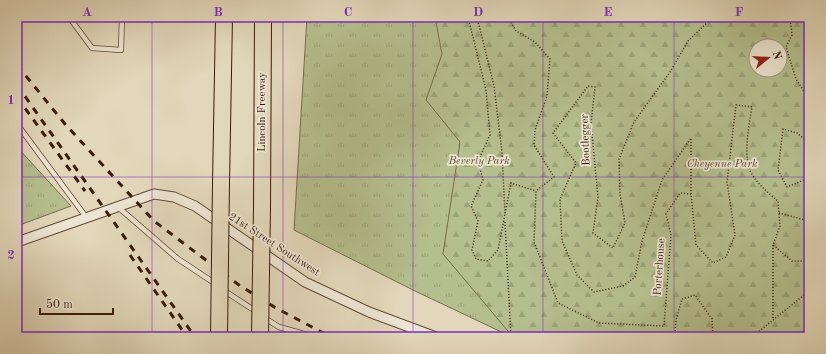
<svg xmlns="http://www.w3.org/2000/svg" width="826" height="354" font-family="'Old Standard TT',serif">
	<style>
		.grass { fill: url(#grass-tufts); stroke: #786c4c; fill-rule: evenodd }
		.forest { fill: url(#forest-firs); stroke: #786c4c; fill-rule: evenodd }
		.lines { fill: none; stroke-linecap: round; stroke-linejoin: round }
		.lane-casing { stroke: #644936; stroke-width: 6 }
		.street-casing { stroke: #644936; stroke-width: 11 }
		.highway-casing { stroke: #3a1a0a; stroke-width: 18 }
		.path { stroke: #3a1a0a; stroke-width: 1.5; stroke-dasharray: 1 2; stroke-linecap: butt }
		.lane { stroke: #ece5d2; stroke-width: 4.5 }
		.street { stroke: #ece5d2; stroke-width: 9 }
		.highway { stroke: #e2d7ba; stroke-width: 16 }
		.rail { stroke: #3a1a0a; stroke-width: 3; stroke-dasharray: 7 7; stroke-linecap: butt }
		.highway-bridge-casing { stroke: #3a1a0a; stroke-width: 18; stroke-linecap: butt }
		.highway-bridge { stroke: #e2d7ba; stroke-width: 16 }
		.grid { fill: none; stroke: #7b2cbf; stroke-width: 1; stroke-opacity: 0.55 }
		.labels { text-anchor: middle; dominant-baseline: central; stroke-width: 3.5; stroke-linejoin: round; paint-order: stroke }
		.street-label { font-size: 11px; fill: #3a1a0a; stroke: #ece5d2 }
		.park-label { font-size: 11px; font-style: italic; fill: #5f4b32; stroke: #ece5d2 }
		.neatline { fill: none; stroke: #7b2cbf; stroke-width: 1.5 }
		.grid-label { font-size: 13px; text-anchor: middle; font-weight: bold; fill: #7b2cbf }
	</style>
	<defs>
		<pattern id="grass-tufts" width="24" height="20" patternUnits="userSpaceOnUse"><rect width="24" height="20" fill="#b5be8e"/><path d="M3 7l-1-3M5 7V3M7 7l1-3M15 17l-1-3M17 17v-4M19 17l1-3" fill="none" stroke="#9ca379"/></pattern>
		<pattern id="forest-firs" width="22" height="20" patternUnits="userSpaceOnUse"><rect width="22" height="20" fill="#b5be8e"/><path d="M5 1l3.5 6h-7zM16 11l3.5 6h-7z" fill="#9ca379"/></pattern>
	</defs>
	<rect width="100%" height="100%" fill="#e2d7ba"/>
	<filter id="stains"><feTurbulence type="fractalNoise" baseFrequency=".005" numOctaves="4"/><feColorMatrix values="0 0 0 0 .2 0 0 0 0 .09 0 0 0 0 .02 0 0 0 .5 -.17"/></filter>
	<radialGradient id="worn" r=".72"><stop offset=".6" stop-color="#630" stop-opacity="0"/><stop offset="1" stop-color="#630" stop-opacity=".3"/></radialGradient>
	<path class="grass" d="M307 17H809V337H512L415 291 294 230ZM756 46H780V70H756Z
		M17 147 71 206 17 226Z"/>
	<path class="forest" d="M435 17H809V337H513L443 254 460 142 426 100 442 54ZM756 46H780V70H756Z"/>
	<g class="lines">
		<defs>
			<path id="lane" d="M69 17 92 48 121 50 122 17
				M17 124 86 217
				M118 207 178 259 216 284
				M223 290 257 312
				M263 317 279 327 315 337"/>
			<path id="street" d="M17 242 154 194 174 197 195 206 305 282 369 312 436 337"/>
			<path id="highway" d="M221 183 224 17
				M262 208 263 17"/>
		</defs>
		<use href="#lane" class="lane-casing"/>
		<use href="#street" class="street-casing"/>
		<use href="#highway" class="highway-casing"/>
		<path class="path" d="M468 17 486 90 490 135 478 161 483 180 471 206 478 221 472 250 476 259 488 261 498 250 511 183 536 191
			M477 17 494 86 502 152 505 215
			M508 17 516 31 535 42 550 59 547 96 535 130 534 145 554 177 536 191 534 242 558 303 599 323 664 326 671 235 666 214 680 193 691 194 696 245 713 263 726 257 735 235 727 182 736 105 752 107C749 124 744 152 749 168 753 180 768 193 778 201L780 226 773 245 792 261H809
			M790 17 792 35 786 47 796 79 809 99
			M809 143 797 133 783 129 778 170 787 187 809 178
			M691 194V138L662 180 642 241 635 277 623 286 594 292 577 275 562 241 560 199 576 163 553 133 588 86 595 87 591 124 598 197 593 233 613 248 625 223 620 194 619 159 634 122 670 72 688 41 713 17
			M779 213 809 221
			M505 222 511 337
			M773 245V320
			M675 337 676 320 682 299 695 295 712 319 713 337
			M752 337 809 291"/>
		<use href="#lane" class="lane"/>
		<use href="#street" class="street"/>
		<use href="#highway" class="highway"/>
		<path class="rail" d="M17 65 65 124 154 221 239 285 276 308 331 337
			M17 85 195 337
			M17 97 85 191
			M130 255 187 337"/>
		<defs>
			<path id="highway-bridge" d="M219 337 221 183
				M260 337 262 208"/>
		</defs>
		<use href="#highway-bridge" class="highway-bridge-casing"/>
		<use href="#highway-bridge" class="highway-bridge"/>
	</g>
	<path class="grid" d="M152 17V337M283 17V337M413 17V337M543 17V337M674 17V337M17 177H809"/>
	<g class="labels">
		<g class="street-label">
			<text transform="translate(262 112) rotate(-90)">Lincoln Freeway</text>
			<text transform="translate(586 140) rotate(-92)">Bootlegger</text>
			<text transform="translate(274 245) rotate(33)">21st Street Southwest</text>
			<text transform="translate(660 267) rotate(-86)">Porterhouse</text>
		</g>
		<g class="park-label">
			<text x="479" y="161">Beverly Park</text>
			<text x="722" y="164">Cheyenne Park</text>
		</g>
	</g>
	<rect width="826" height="354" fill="none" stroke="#e2d7ba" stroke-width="44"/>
	<g transform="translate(768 58) rotate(72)"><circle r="19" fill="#ece5d2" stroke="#a59482"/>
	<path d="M0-3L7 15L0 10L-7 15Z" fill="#8f2418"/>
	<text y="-6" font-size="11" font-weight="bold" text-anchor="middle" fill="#3a1a0a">N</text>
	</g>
	<path d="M40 308v6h73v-6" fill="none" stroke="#3a1a0a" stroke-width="2"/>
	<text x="46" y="308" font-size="12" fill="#3a1a0a" stroke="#ece5d2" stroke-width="3" paint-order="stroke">50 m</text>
	<rect x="22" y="22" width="782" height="310" class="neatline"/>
	<g class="grid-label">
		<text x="87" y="16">A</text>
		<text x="218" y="16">B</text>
		<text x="348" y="16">C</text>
		<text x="478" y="16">D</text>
		<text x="608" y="16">E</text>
		<text x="739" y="16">F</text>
		<text x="11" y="104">1</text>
		<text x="11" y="259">2</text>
	</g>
	<rect width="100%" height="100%" filter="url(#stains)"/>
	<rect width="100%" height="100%" fill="url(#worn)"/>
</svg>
